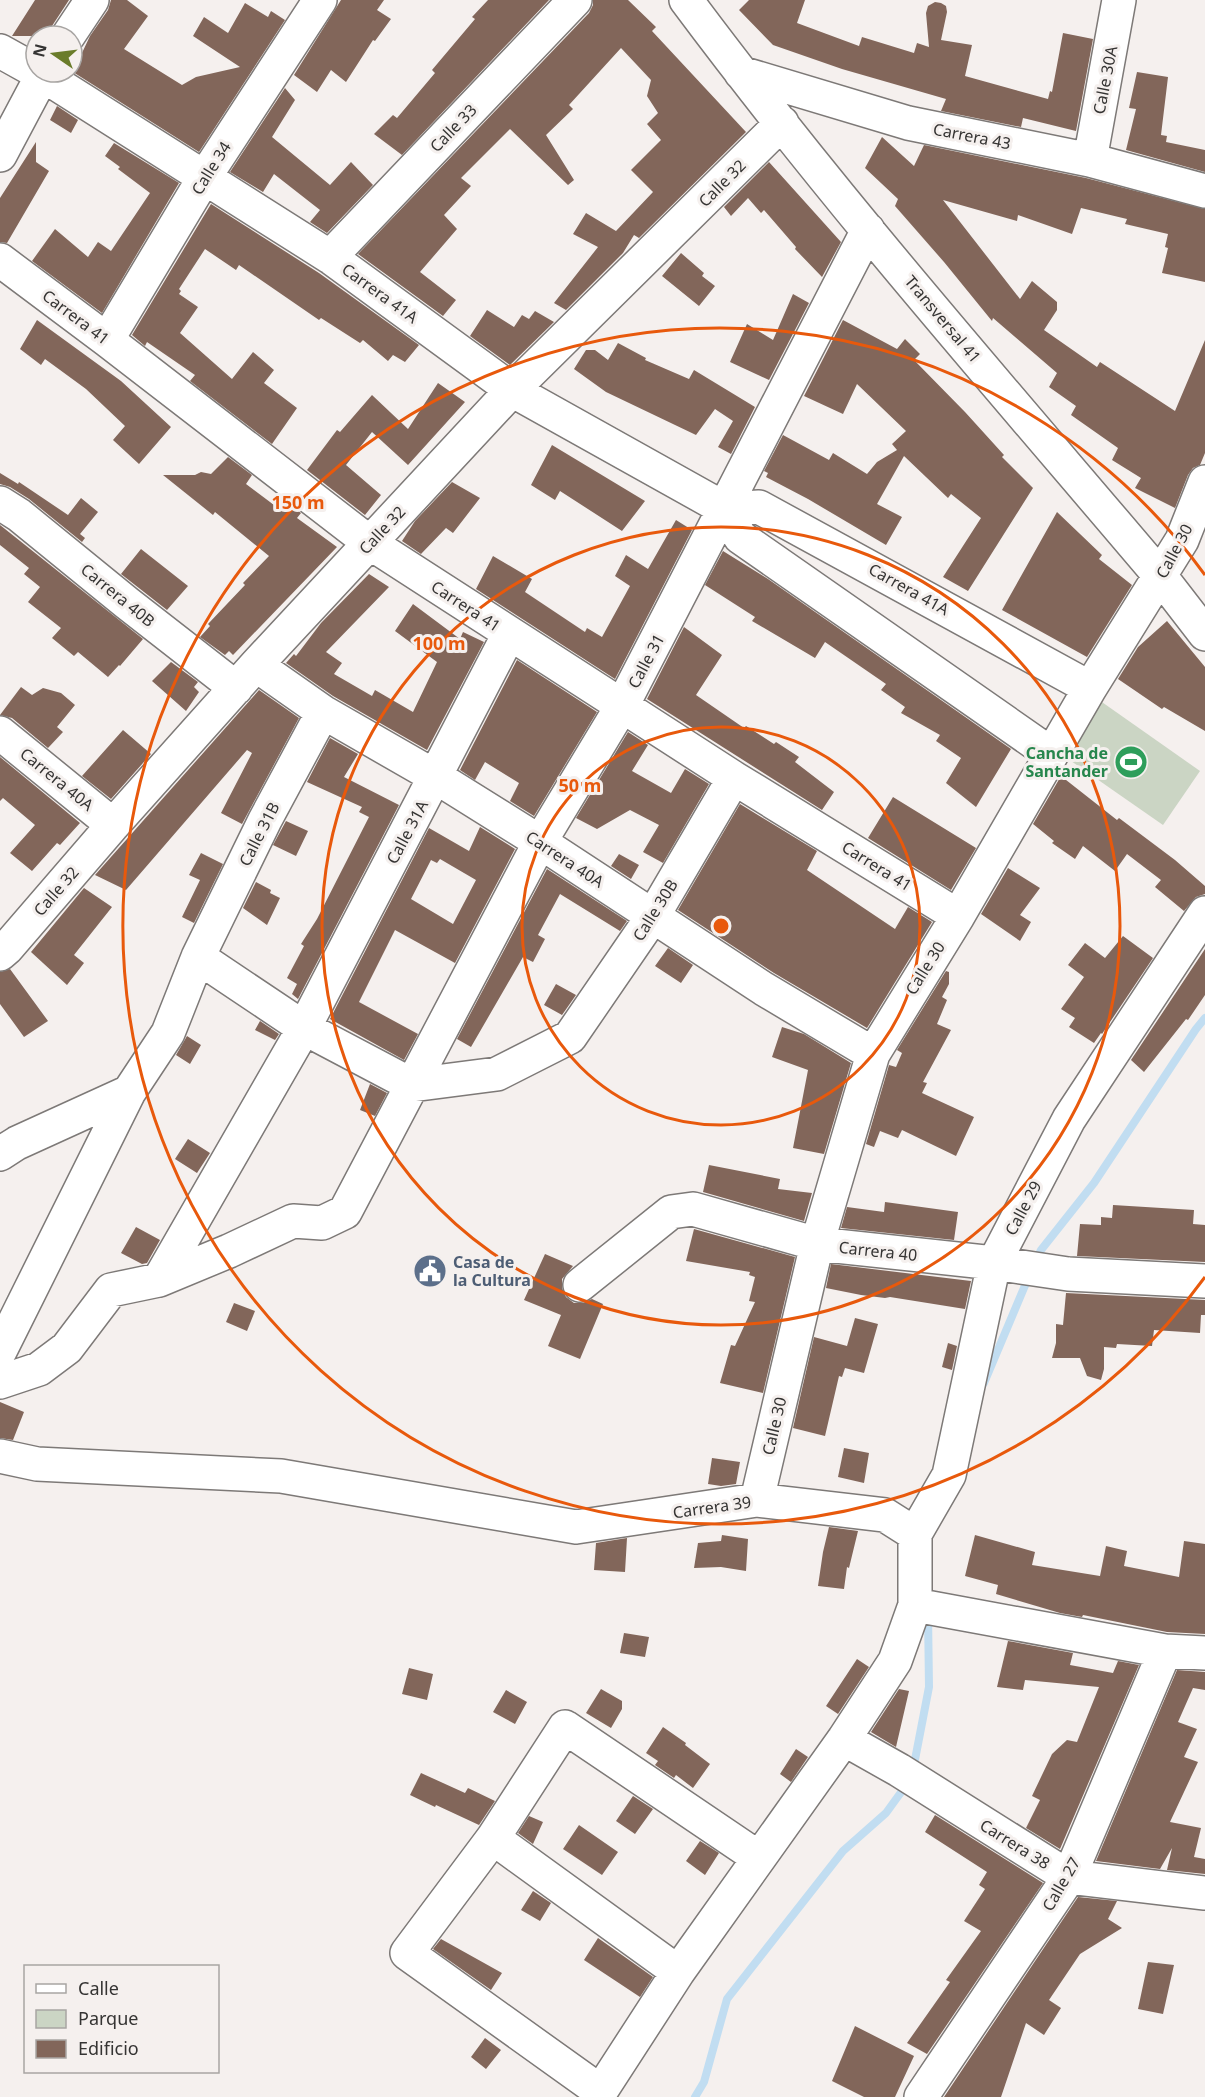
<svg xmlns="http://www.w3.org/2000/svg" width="1205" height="2097" font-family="'Noto Sans',sans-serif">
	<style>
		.green { fill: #cbd5c4 }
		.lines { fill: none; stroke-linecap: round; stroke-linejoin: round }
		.stream { stroke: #c1ddf1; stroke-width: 8 }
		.building { fill: #82665a; fill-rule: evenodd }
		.minor-casing { stroke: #7d7977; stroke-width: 36 }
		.minor { stroke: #fff; stroke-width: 33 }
		.ring { fill: none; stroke: #e8590c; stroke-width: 3 }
		.labels { text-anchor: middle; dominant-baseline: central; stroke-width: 6; stroke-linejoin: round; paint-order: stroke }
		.street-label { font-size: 16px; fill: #353433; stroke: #f5f0ee }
		.leisure-label { font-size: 16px; font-weight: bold; fill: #27864d; stroke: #f5f0ee; text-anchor: end }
		.service-label { font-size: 16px; font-weight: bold; fill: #4e5e75; stroke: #f5f0ee; text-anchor: start }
		.centre { fill: #e8590c; stroke: #f5f0ee; stroke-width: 3 }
		.ring-label { font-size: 18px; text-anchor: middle; font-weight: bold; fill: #e8590c; stroke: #f5f0ee; stroke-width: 6; stroke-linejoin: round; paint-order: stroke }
	</style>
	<rect width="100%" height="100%" fill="#f5f0ee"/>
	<path class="green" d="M1099 700 1200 771 1163 825 1061 754Z"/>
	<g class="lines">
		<path class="stream" d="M1036 1261 1041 1250 1094 1183 1196 1029 1205 1018
			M984 1383 1029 1276
			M913 1770 929 1687 928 1613
			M695 2097 704 2082 727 1999 843 1851 886 1813 907 1784"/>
	</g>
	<path class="building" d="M35 0H69L52 26 49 36H12Z
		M111 0H127L148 16 124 49 182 85 196 77 240 67 193 36 204 17 228 33 245 3 268 17 271 11 285 20 199 152 73 72 90 36 108 10Z
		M341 0H384L377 10 391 19 375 41 373 40 346 82 331 70 317 92 294 75Z
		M488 0H549L402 155 374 134 393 115 397 118 435 73 432 70 475 19 472 17Z
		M593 0H628L656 27 652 31 746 132 639 238 634 235 623 253 566 310 554 303 598 247 573 234 586 213 616 231 653 192 631 170 661 140 647 124 658 113 647 96 651 80 621 48 569 105 573 109 546 135 574 180 568 185 510 129 461 178 471 186 444 215 457 229 420 272 456 300 443 316 358 254 589 13 593 5Z
		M749 0H805L797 23 859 46 862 37 914 53 917 43 929 47 926 13 928 6 935 2 941 3 946 6 947 12 941 40 972 45 965 76 1048 99 1050 91 1052 92 1063 33 1093 39 1076 131 1023 118 1021 127 941 111 946 99 842 69 773 45 739 10Z
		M1137 72 1168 77 1161 135 1167 136 1166 142 1205 150V172L1126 150 1136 109 1129 108Z
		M285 88 295 100 272 137 330 185 351 162 373 185 327 233 310 222 320 210 274 174 263 192 230 172Z
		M57 106 78 120 71 133 50 120Z
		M882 137 914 166 924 145 1086 178 1205 209V282L1162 273 1168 248 1165 247 1168 234 1125 224 1127 219 1081 208 1072 234 1018 215 1017 221 943 200 1020 299 1032 281 1057 302V310L1044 330 1097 367 1100 362 1175 411 1205 340V453L1200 465 1193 468 1188 475 1175 508 1135 488 1141 478 1112 460 1118 448 1071 415 1076 406 1049 387 1057 373 993 318 992 321 944 262 895 206 898 199 865 168Z
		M36 142V162L49 171 7 243 0 242V198Z
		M114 143 179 183 102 313 32 261 55 229 88 257 98 242 111 251 150 193 118 169 120 167 105 156Z
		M769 162 841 242 822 277 795 249 796 247 764 210 761 213 748 198 731 216 724 207Z
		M211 204 319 273 419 345 405 362 393 355 388 361 363 340 360 343 321 318 319 320 239 265 236 270 205 249 179 289 181 291 179 294 198 307 180 333 232 379 253 352 274 370 264 383 297 408 272 444 190 381 195 375 147 342 145 346 132 335Z
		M681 253 704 273 702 276 715 286 699 306 662 276Z
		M793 294 809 303 769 380 730 362 747 324 773 340Z
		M487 310 514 327 522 315 529 319 535 311 554 322 510 365 470 336Z
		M37 320 121 381 171 427 139 464 113 440 125 426 86 389 45 359 41 365 20 349Z
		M843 320 897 349 905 339 920 354 914 360 965 412 1004 455 1002 457 1033 488 968 591 943 577 981 518 951 494 948 498 904 456 877 504 902 517 886 545 808 499 766 477 768 473 764 471 783 435 829 460 833 453 867 474 877 462 897 450 892 444 906 431 857 384 843 414 804 396Z
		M618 343 646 358 645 360 689 379 694 370 755 407 731 454 718 447 733 421 715 409 696 435 606 392 574 369 586 350H595L608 360Z
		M438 383 465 402 408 465 372 432 346 465 381 495 365 515 307 470 337 430 340 432 372 395 408 429Z
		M552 445 645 501 622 531 560 491 555 500 531 485Z
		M228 457 252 475 246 484 278 508 284 500 301 513 297 518 337 547 233 655 229 651 225 655 200 637 210 626 208 624 245 585 243 583 269 556 215 512 213 515 163 475H195L201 472 211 474Z
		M0 473 18 484 19 482 68 515 81 498 98 512 80 534 85 538 82 542 29 499 10 487 0 484Z
		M452 482 480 498 453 533 446 528 421 554 402 541 415 521Z
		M1057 512 1102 555 1099 559 1132 585 1087 657 1002 610Z
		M676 520 692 530 615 679 476 589 493 556 532 579 525 592 585 632 587 628 602 637 630 586 615 576 626 555 648 569Z
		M0 525 143 639 120 666 119 665 108 677 78 652 74 656 52 638 61 628 28 602 40 587 24 574 29 568 0 545Z
		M141 549 188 586 167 610 121 574Z
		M723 551 768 579 1011 749 976 807 946 783 961 758 936 741 940 735 901 713 905 707 881 690 886 684 825 642 815 658 752 621 755 617 705 585Z
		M369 574 389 587 326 652 342 663 334 674 372 696 375 690 413 712 437 662 395 631 413 604 460 639 463 632 484 642 427 750 333 696 286 663 294 654 296 656 321 623Z
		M1167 621 1205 667V731L1164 707 1162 709 1118 679 1138 647Z
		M684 627 722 655 696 695 744 728 746 726 774 744 776 742 799 757 795 762 834 792 822 810 647 699Z
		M517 660 597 712 534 816 510 801 519 783 485 762 475 780 460 770Z
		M171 662 198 682 194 687 199 692 186 711 152 681Z
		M21 687 32 695 43 688 61 693 75 705 57 727 63 732 48 748 12 718 0 715Z
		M259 690 299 718 242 824 221 813 252 753 247 750 126 890 95 875Z
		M123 730 151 754 111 799 82 776Z
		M628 732 648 745 632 771 671 793 685 769 709 784 663 863 643 852 659 825 630 810 597 829 576 818Z
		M330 738 358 754 344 777 399 805 298 999 292 994 297 984 287 978 304 946 301 944 317 919 369 817 359 812 362 807 307 782Z
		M0 757 80 823 60 845 57 843 32 871 10 853 35 825 3 798 0 801Z
		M1061 776 1117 820 1119 818 1175 860 1205 886V894L1196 897 1184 911 1155 887 1161 880 1127 854 1115 871 1083 846 1075 859 1052 843 1054 841 1033 824Z
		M893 797 976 848 951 890 868 838Z
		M740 804 817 851 807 870 895 929 908 907 932 922 867 1028 774 973 678 910Z
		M286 821 308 831 296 856 273 845Z
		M480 827 515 849 455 963 395 930 359 1002 418 1034 404 1060 330 1019 429 828 469 851ZM440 859 476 880 453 924 411 899 431 860 437 863Z
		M201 853 223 864 194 923 182 917 200 880 189 875Z
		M619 854 639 865 631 879 611 866Z
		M1008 868 1040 888 1020 915 1031 922 1020 941 981 914Z
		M547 869 627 921 620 931 560 894 538 935 545 939 533 962 523 957 471 1047 457 1039Z
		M256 882 271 890 270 893 280 898 267 925 243 908Z
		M84 888 112 907 74 955 84 963 67 985 31 952Z
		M1123 936 1153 958 1102 1034 1101 1033 1094 1043 1069 1027 1075 1018 1061 1009 1084 977 1068 965 1085 943 1105 958Z
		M668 948 693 965 681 983 655 966Z
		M1205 949V995L1188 1020 1186 1019 1144 1072 1131 1060Z
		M10 969 48 1021 24 1037 0 1004V972Z
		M946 971 949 972V984L942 997 947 1000 937 1024 951 1030 923 1082 927 1083 922 1093 974 1117 956 1156 902 1130 898 1138 880 1131 874 1147 866 1144 889 1065 896 1067 902 1053 897 1050Z
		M556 984 576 995 562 1015 544 1005Z
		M260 1021 279 1034 275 1040 255 1030Z
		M782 1027 804 1034 851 1063 824 1154 793 1148 808 1070 772 1057Z
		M187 1036 201 1045 190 1064 176 1055Z
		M370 1084 387 1093 375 1116 360 1110Z
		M188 1139 210 1153 197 1173 175 1159Z
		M709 1165 780 1179 778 1189 812 1193 804 1221 703 1192Z
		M885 1202 958 1212 954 1240 841 1228 847 1207 884 1212Z
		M1113 1205 1194 1210 1193 1224 1205 1225V1262L1077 1256 1080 1224 1101 1225V1217L1112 1218Z
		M136 1227 160 1240 147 1263 142 1264 121 1253Z
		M694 1229 795 1257 763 1393 720 1383 731 1345 735 1346 755 1302 749 1301 755 1277 749 1275 750 1272 686 1261Z
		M545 1254 573 1266 562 1279V1288L566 1297 574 1303H583L592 1299 603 1304 580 1359 548 1346 561 1315 524 1300Z
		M831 1264 971 1281 965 1309 890 1297 885 1298 861 1295 826 1288Z
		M1066 1293 1205 1300V1315H1201L1200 1333 1154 1330 1152 1346 1117 1344 1116 1348 1104 1347V1369L1101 1380 1087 1376 1080 1358H1052L1056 1343V1324L1063 1325Z
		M234 1303 255 1311 247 1331 226 1322Z
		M855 1318 878 1324 864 1373 845 1368 842 1377 839 1376 825 1436 793 1428 814 1337 847 1346Z
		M948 1343 957 1346 952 1370 942 1367Z
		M0 1402 24 1412 13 1440 0 1438Z
		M844 1448 869 1453 864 1483 838 1477Z
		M712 1458 740 1462 736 1484 721 1486 708 1484Z
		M829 1527 858 1531 849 1568 847 1567 844 1589 818 1586 823 1552Z
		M722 1535 748 1539 746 1571 721 1567 694 1568 698 1543 721 1541Z
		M975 1535 1035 1552 1032 1565 1100 1576 1106 1546 1127 1551 1124 1566 1179 1577 1184 1541 1205 1544V1634L1167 1632 1083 1615 1082 1617 1060 1613 996 1594 998 1585 965 1576Z
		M627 1538 625 1572 594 1570 596 1543Z
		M624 1633 649 1637 645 1657 620 1653Z
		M1008 1641 1073 1653 1070 1665 1113 1673 1118 1661 1139 1665 1060 1849 1026 1828 1040 1800 1032 1796 1052 1754 1067 1740 1077 1742 1099 1687 1025 1680 1023 1690 997 1687Z
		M857 1659 869 1667 838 1714 826 1706Z
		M409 1668 433 1674 427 1700 402 1694Z
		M1177 1670 1205 1672V1690L1193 1688 1178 1722 1197 1729 1184 1757 1198 1762 1170 1822 1201 1828 1194 1857 1205 1859V1874L1167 1870 1172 1848 1160 1869 1096 1861Z
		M601 1689 622 1701V1709L611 1728 586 1713Z
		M899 1689 909 1691 896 1747 871 1732Z
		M506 1690 527 1702 515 1724 493 1712Z
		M663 1727 686 1743 685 1745 710 1764 693 1788 676 1775 674 1778 655 1765 658 1761 646 1753Z
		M796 1749 808 1757 791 1782 780 1774Z
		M421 1773 465 1793 468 1788 495 1801 479 1825 436 1805 435 1807 410 1795Z
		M633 1796 653 1809 635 1834 616 1821Z
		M935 1815 1043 1883 927 2054 907 2043 950 1982 946 1980 981 1931 964 1921 985 1889 979 1885 987 1872 925 1832Z
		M529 1816 543 1822 533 1844 518 1833Z
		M579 1825 618 1852 602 1875 563 1849Z
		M700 1841 719 1853 705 1875 686 1861Z
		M533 1891 551 1903 540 1921 521 1910Z
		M1078 1897 1117 1901 1108 1919 1122 1928 1080 1954 1049 2000 1061 2008 1044 2035 1026 2023 1001 2097H944Z
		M598 1938 653 1977 640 1997 584 1960Z
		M441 1939 502 1973 491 1990 433 1949Z
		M1148 1962 1174 1965 1163 2014 1138 2009Z
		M855 2026 914 2056 895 2097H864L832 2081Z
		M485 2038 501 2050 486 2069 471 2057Z"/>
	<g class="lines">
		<defs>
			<path id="minor" d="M686 0C835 200 1000 387 1161 577L1205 634
				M68 36 92 0
				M0 51 36 71
				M38 72 330 257 512 390 725 509 740 537 1051 754
				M741 73 908 123 1090 160 1205 191
				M0 155 44 72
				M1090 160 1119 0
				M330 257 575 0
				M0 260 107 340 370 543 734 778 958 916
				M107 340 204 178 320 0
				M0 503 19 515 127 603 236 688
				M725 509 759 507 1090 688
				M256 665 323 712 436 777 540 842 764 989 873 1054
				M0 733 113 825
				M0 954 7 948 113 825 256 665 512 390 782 123
				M198 957 304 1028 412 1085 497 1074 570 1037 653 916 734 778
				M0 1154 17 1143 129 1092
				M159 1280 304 1028 509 634
				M580 1285 671 1212 693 1209 817 1244 994 1263 1068 1274 1205 1281
				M0 1351 129 1092 168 1033 198 957 265 820 323 712
				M0 1382 39 1369 67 1348 111 1290 159 1280 229 1251 293 1221 322 1223 345 1212 540 842 622 706 868 230
				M0 1456 37 1464 281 1476 576 1527 757 1500 885 1515 915 1534
				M757 1500 817 1244 873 1054 958 916 1090 688 1182 540 1205 482
				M915 1605 1165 1651 1205 1653
				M844 1739 899 1770 1069 1877 1205 1893
				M493 1838 678 1972
				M601 2092 407 1953 493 1838 565 1727 759 1858
				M597 2097 678 1972 844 1739 895 1661 915 1605V1534L949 1475 994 1263 1069 1119 1205 913
				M921 2097 1069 1877 1165 1651"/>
		</defs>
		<use href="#minor" class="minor-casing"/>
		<use href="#minor" class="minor"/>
	</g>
	<g class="ring">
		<circle cx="721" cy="926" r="199"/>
		<circle cx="721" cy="926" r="399"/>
		<path d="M1205 1277A598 598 0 1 1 1205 575"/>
	</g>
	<defs>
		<symbol id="stadium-disc" viewBox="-11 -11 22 22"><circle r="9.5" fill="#2e9e5b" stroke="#f5f0ee"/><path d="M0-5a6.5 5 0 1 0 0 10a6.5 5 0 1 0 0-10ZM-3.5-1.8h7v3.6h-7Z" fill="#fff"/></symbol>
		<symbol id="civic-disc" viewBox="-11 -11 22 22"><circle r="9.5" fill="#5c6f8a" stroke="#f5f0ee"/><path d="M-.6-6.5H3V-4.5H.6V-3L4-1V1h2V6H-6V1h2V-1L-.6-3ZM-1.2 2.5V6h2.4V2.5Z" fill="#fff"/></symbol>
	</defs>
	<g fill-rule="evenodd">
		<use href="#stadium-disc" x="1112" y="743" width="38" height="38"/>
		<use href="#civic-disc" x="411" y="1252" width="38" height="38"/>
	</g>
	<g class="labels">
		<g class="street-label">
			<text transform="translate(1105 80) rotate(-79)">Calle 30A</text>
			<text transform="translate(453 128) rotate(-46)">Calle 33</text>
			<text transform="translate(972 136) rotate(11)">Carrera 43</text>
			<text transform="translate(211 168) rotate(-58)">Calle 34</text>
			<text transform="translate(722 183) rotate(-45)">Calle 32</text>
			<text transform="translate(380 293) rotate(36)">Carrera 41A</text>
			<text transform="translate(76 317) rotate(37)">Carrera 41</text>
			<text transform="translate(943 319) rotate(50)">Transversal 41</text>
			<text transform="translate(382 530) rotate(-47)">Calle 32</text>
			<text transform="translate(1174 551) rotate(-62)">Calle 30</text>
			<text transform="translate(909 589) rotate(29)">Carrera 41A</text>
			<text transform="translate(118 595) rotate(39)">Carrera 40B</text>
			<text transform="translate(466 606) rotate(33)">Carrera 41</text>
			<text transform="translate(646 661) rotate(-62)">Calle 31</text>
			<text transform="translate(57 779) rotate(39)">Carrera 40A</text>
			<text transform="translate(407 832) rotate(-62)">Calle 31A</text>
			<text transform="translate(259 834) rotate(-63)">Calle 31B</text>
			<text transform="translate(565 859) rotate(33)">Carrera 40A</text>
			<text transform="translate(877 866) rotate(32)">Carrera 41</text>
			<text transform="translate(56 891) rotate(-49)">Calle 32</text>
			<text transform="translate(655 910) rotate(-58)">Calle 30B</text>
			<text transform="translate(925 968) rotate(-58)">Calle 30</text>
			<text transform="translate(1023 1208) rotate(-62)">Calle 29</text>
			<text transform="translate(878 1251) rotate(6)">Carrera 40</text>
			<text transform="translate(774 1426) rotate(-77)">Calle 30</text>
			<text transform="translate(712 1507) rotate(-8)">Carrera 39</text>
			<text transform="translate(1015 1844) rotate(32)">Carrera 38</text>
			<text transform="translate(1061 1884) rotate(-60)">Calle 27</text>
		</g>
		<g class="leisure-label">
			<text x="1108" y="753">Cancha de<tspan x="1108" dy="18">Santander</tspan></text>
		</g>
		<g class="service-label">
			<text x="453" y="1262">Casa de<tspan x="453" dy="18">la Cultura</tspan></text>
		</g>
	</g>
	<circle cx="721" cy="926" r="9" class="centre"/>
	<g class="ring-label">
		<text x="298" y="509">150 m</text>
		<text x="439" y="650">100 m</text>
		<text x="580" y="792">50 m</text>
	</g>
	<rect x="24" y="1965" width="195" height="108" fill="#f5f0ee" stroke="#a8a5a3" stroke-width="1.5"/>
	<rect x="36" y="1984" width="30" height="9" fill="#ffffff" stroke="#a8a5a3" stroke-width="1.5"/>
	<text x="78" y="1995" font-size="18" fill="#353433">Calle</text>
	<rect x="36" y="2010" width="30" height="18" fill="#cbd5c4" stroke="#a8a5a3" stroke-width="1.5"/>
	<text x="78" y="2025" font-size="18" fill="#353433">Parque</text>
	<rect x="36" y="2040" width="30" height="18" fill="#82665a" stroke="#a8a5a3" stroke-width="1.5"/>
	<text x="78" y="2055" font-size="18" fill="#353433">Edificio</text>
	<g transform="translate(54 54) rotate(284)"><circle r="28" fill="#f5f0ee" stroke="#a8a5a3" stroke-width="1.5"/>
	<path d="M0-4.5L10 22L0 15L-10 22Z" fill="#6a7c2a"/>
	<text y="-9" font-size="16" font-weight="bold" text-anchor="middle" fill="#353433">N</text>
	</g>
</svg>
